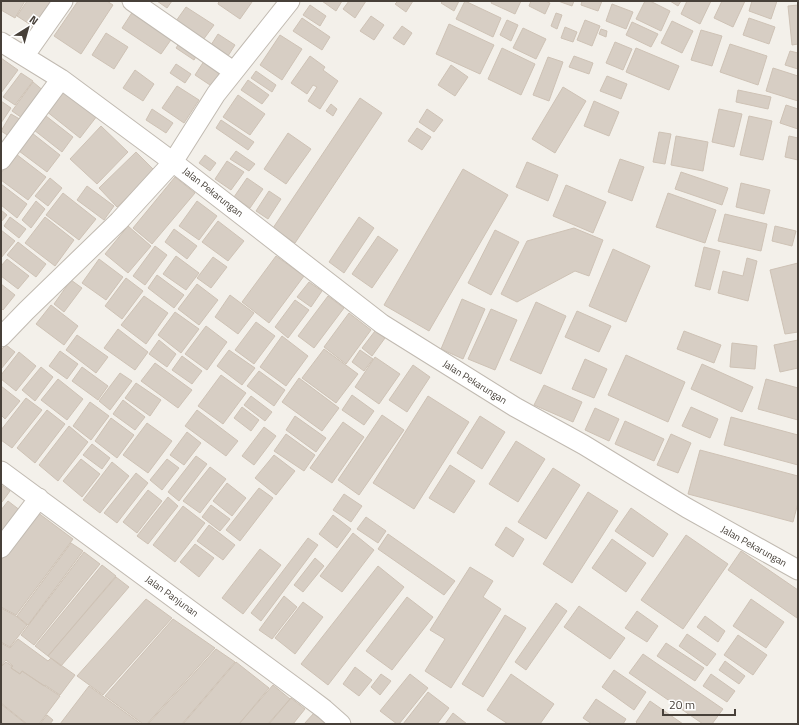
<svg xmlns="http://www.w3.org/2000/svg" width="799" height="725" font-family="'Titillium Web',sans-serif">
	<style>
		.building { fill: #d7cec4; stroke: #cec2b5 }
		.lines { fill: none; stroke-linecap: round; stroke-linejoin: round }
		.street-casing { stroke: #c1bab1; stroke-width: 21 }
		.street { stroke: #fff; stroke-width: 19 }
		.labels { text-anchor: middle; dominant-baseline: central; stroke-width: 4; stroke-linejoin: round; paint-order: stroke }
		.street-label { font-size: 10px; fill: #474039; stroke: #fff }
	</style>
	<rect width="100%" height="100%" fill="#f3f0ea"/>
	<path class="building" d="M1 1H25L15 18 1 10Z
		M27 1H51L34 27 17 16Z
		M78 1H107L113 5 81 54 54 36Z
		M157 1H172L167 8Z
		M219 1H251L252 2 240 19 218 4Z
		M322 1H342L336 11Z
		M349 1H366L355 18 343 9Z
		M398 1H413L406 12 395 4Z
		M443 1H459L454 11 441 3Z
		M465 1 501 18 493 37 456 19Z
		M492 1H521L515 14 491 3Z
		M531 1H545L550 3 545 14 529 6Z
		M558 1H574L572 6Z
		M582 1H602L598 11 581 5Z
		M645 1H650L670 11 661 31 636 19Z
		M670 1H681L678 6Z
		M687 1H711L700 24 681 14Z
		M722 1H745L733 27 714 18Z
		M752 1H777L771 19 749 11Z
		M612 4 633 12 626 29 606 21Z
		M310 5 326 16 320 26 303 15Z
		M798 5V44L792 45 788 6Z
		M186 7 214 25 203 40 176 21Z
		M135 8 175 34 161 54 122 28Z
		M556 13 562 15 557 29 551 26Z
		M371 16 384 25 374 40 360 31Z
		M302 18 330 37 322 50 293 31Z
		M749 18 775 27 769 44 743 35Z
		M507 20 518 25 511 41 500 35Z
		M585 20 600 26 592 46 577 40Z
		M672 21 693 31 682 53 661 43Z
		M632 22 658 34 651 47 626 35Z
		M449 24 494 45 480 74 436 54Z
		M402 26 412 33 404 45 393 38Z
		M565 27 577 32 573 42 561 38Z
		M523 28 546 39 536 59 513 48Z
		M601 29 607 31 606 37 599 34Z
		M701 30 722 36 712 66 691 60Z
		M106 33 128 47 114 69 92 55Z
		M218 34 235 45 228 56 211 45Z
		M280 35 302 49 282 80 260 65Z
		M182 39 200 50 194 60 176 48Z
		M615 42 632 49 623 70 606 63Z
		M730 44 767 56 758 85 720 72Z
		M502 48 535 64 521 95 488 79Z
		M636 48 679 66 669 90 626 72Z
		M790 51 798 53V69L785 65Z
		M310 56 325 67 323 70 338 81 320 109 308 101 317 87 313 85 307 94 291 83Z
		M574 56 593 63 589 74 569 67Z
		M548 57 563 62 549 101 533 95Z
		M1 58 18 70 1 93Z
		M206 58 224 70 213 87 195 75Z
		M176 64 191 74 185 83 170 73Z
		M451 65 468 77 455 96 438 85Z
		M773 68 798 76V101L766 91Z
		M135 70 154 84 143 101 123 88Z
		M256 71 276 85 272 92 251 78Z
		M21 73 33 81 15 105 3 97Z
		M607 76 627 84 621 99 600 91Z
		M248 80 269 95 262 104 241 90Z
		M33 82 45 92 25 120 12 111Z
		M177 86 199 100 184 123 162 108Z
		M563 87 586 101 555 153 532 139Z
		M62 89 97 116 80 138 46 111Z
		M738 90 771 97 768 109 736 102Z
		M238 95 265 114 250 135 223 117Z
		M360 98 382 113 295 243 273 228Z
		M1 101 11 108 1 123Z
		M594 101 619 112 609 136 584 126Z
		M331 104 337 109 333 116 326 111Z
		M786 105 798 109V129L780 123Z
		M152 109 173 123 166 133 146 120Z
		M427 109 443 120 434 132 419 122Z
		M719 109 742 114 734 147 712 142Z
		M11 114 23 121 12 138 1 131Z
		M46 116 73 137 62 152 34 130Z
		M749 116 772 121 763 160 740 155Z
		M221 120 254 142 248 150 216 128Z
		M101 126 128 152 97 184 70 159Z
		M417 128 431 137 422 150 408 141Z
		M659 132 671 134 665 164 653 162Z
		M32 133 60 155 47 172 19 151Z
		M288 133 311 149 286 184 264 169Z
		M676 136 708 142 703 171 671 165Z
		M789 136 798 138V160L785 157Z
		M236 151 255 164 249 171 230 159Z
		M136 152 155 171 117 207 99 188Z
		M16 154 46 177 28 200 1 180V173Z
		M205 155 216 163 210 171 199 163Z
		M620 159 644 167 632 201 608 192Z
		M227 161 244 172 231 190 215 179Z
		M527 162 558 175 548 201 516 187Z
		M463 169 508 195 429 331 384 305Z
		M681 172 728 188 722 205 675 189Z
		M175 177 195 193 152 244 133 228Z
		M50 178 62 188 48 206 35 196Z
		M247 178 263 189 250 208 234 197Z
		M741 183 770 190 764 214 736 207Z
		M1 184 27 204 17 218 1 205Z
		M566 185 606 202 593 233 553 216Z
		M87 186 114 206 104 220 77 200Z
		M269 191 281 199 268 219 256 211Z
		M63 193 96 219 79 240 46 215Z
		M668 193 716 210 705 243 656 227Z
		M36 201 45 209 31 228 22 220Z
		M197 201 217 216 199 240 179 226Z
		M1 210 7 215 1 222Z
		M725 214 767 224 761 251 718 241Z
		M10 217 26 229 19 238 4 226Z
		M45 217 74 240 55 266 25 243Z
		M359 217 374 228 344 273 329 262Z
		M218 221 244 241 228 261 202 242Z
		M128 226 151 246 128 273 105 254Z
		M775 226 796 231 792 246 772 241Z
		M574 228 603 240 589 276 575 271 517 302 501 294 527 241Z
		M174 229 197 246 187 259 165 242Z
		M1 230 15 241 1 258Z
		M495 230 519 242 491 295 468 283Z
		M378 236 398 250 372 288 352 274Z
		M18 242 46 264 36 277 7 255Z
		M155 246 167 255 145 285 133 276Z
		M704 247 720 251 710 290 695 286Z
		M613 249 650 266 626 322 589 306Z
		M176 256 199 273 186 290 163 274Z
		M276 256 304 276 269 323 242 302Z
		M213 257 227 267 211 288 197 278Z
		M747 258 757 261 748 301 718 293 723 271 743 276Z
		M7 259 29 276 18 289 1 276V266Z
		M99 259 123 277 106 300 82 283Z
		M798 263V332L785 334 770 270Z
		M157 275 184 295 174 308 148 288Z
		M126 278 143 291 122 319 105 306Z
		M71 280 82 288 64 312 54 304Z
		M309 282 322 291 311 307 297 297Z
		M1 284 15 295 3 310 1 308Z
		M197 284 218 300 199 325 178 309Z
		M230 295 254 313 238 334 215 317Z
		M144 296 168 313 146 344 121 325Z
		M328 296 344 308 314 348 298 336Z
		M462 299 485 309 463 359 441 349Z
		M295 300 309 310 288 338 275 327Z
		M536 302 566 316 541 374 510 360Z
		M51 305 78 326 64 345 36 324Z
		M491 309 517 320 495 370 468 359Z
		M577 311 611 326 599 352 565 337Z
		M175 312 199 329 181 353 158 335Z
		M349 313 371 330 346 364 324 347Z
		M256 322 275 336 254 364 235 350Z
		M206 326 227 342 207 370 185 354Z
		M118 329 148 352 135 370 104 348Z
		M375 331 385 338 372 356 362 348Z
		M684 331 721 345 714 363 677 349Z
		M77 335 108 357 96 373 66 350Z
		M282 336 308 356 286 386 260 367Z
		M159 340 176 354 167 367 149 354Z
		M798 340V368L780 372 774 345Z
		M732 343 757 346 755 369 730 367Z
		M6 345 15 352 1 369V350Z
		M324 349 358 374 336 403 302 378Z
		M229 350 255 368 242 385 217 366Z
		M360 350 373 359 364 371 352 362Z
		M60 351 78 364 67 379 49 366Z
		M19 352 36 366 16 391 1 379V375Z
		M626 355 685 382 668 422 608 395Z
		M182 356 202 371 192 384 172 370Z
		M375 357 400 374 379 404 355 387Z
		M585 359 607 369 594 398 572 389Z
		M155 363 192 390 178 408 141 381Z
		M702 364 753 387 742 412 691 389Z
		M413 365 430 377 407 412 389 400Z
		M41 367 53 377 35 401 22 390Z
		M82 367 108 386 98 400 72 381Z
		M259 371 285 390 274 406 247 386Z
		M120 373 132 381 110 410 99 401Z
		M221 375 246 393 223 424 198 406Z
		M299 378 339 408 322 431 282 402Z
		M58 379 83 399 67 420 41 400Z
		M766 379 798 388V420L758 409Z
		M136 383 161 400 150 416 125 398Z
		M544 385 582 402 573 422 534 405Z
		M1 386 20 401 5 419 1 415Z
		M352 395 374 411 364 425 342 410Z
		M251 396 272 412 265 421 244 405Z
		M428 396 469 422 414 509 373 483Z
		M26 398 42 410 12 448 1 440V430Z
		M123 400 145 417 135 430 113 414Z
		M90 402 109 416 91 440 73 426Z
		M242 407 259 420 251 431 234 418Z
		M691 407 718 419 710 438 682 426Z
		M595 408 619 419 609 441 585 430Z
		M47 410 65 424 35 463 17 448Z
		M197 410 238 441 226 456 185 426Z
		M382 415 404 430 359 495 338 480Z
		M295 416 326 438 316 452 286 430Z
		M480 416 505 432 482 469 457 453Z
		M731 417 798 435V465L724 445Z
		M111 418 134 435 117 458 95 441Z
		M625 421 664 439 654 461 615 444Z
		M343 422 364 437 332 483 310 468Z
		M147 423 172 441 148 473 123 455Z
		M69 426 88 442 58 481 39 465Z
		M264 427 276 436 254 465 242 456Z
		M187 432 201 443 184 465 170 455Z
		M286 434 315 455 304 471 274 451Z
		M671 434 691 443 678 473 657 465Z
		M516 441 545 459 518 502 489 484Z
		M92 444 110 458 102 469 83 455Z
		M700 450 798 476V503L793 522 688 494Z
		M274 455 295 471 276 495 255 478Z
		M196 456 207 464 179 501 168 492Z
		M81 459 100 474 82 497 63 481Z
		M167 459 179 468 162 490 150 480Z
		M112 462 129 476 100 513 83 500Z
		M450 465 475 481 454 513 429 498Z
		M210 467 226 479 200 513 183 501Z
		M553 468 580 485 546 539 518 522Z
		M136 473 148 483 117 523 104 513Z
		M227 483 246 498 232 516 213 501Z
		M1 485 10 491 2 502 1 501Z
		M259 488 273 498 240 541 226 530Z
		M148 490 162 501 137 533 123 522Z
		M588 492 618 511 572 583 543 564Z
		M344 494 362 506 351 522 333 510Z
		M168 497 178 506 148 544 137 536Z
		M8 501 21 511 1 534V510Z
		M211 505 230 519 220 531 202 517Z
		M183 506 205 523 175 562 153 545Z
		M631 508 668 534 653 557 615 531Z
		M37 512 73 539 16 615 1 607V560Z
		M333 515 351 529 337 548 319 534Z
		M366 517 386 531 378 543 357 529Z
		M209 525 235 545 223 560 197 541Z
		M506 527 524 539 513 557 495 545Z
		M353 533 374 550 342 592 320 576Z
		M388 534 455 581 444 595 378 549Z
		M686 535 728 564 683 629 641 600Z
		M308 538 318 545 261 621 251 613Z
		M612 539 646 563 626 592 592 568Z
		M71 543 83 551 28 625 17 616Z
		M195 544 214 558 199 577 180 562Z
		M260 549 281 565 243 614 222 598Z
		M741 551 798 590 797 618 728 570Z
		M84 552 100 564 34 645 21 635Z
		M315 558 324 566 303 592 294 585Z
		M102 565 116 576 48 656 35 646Z
		M378 566 404 587 328 685 301 664Z
		M470 567 493 581 483 597 501 609 451 688 425 671 445 639 430 630Z
		M116 577 129 587 61 666 48 656Z
		M284 596 297 607 272 639 259 630Z
		M407 597 433 617 392 670 366 651Z
		M146 599 172 618 103 695 77 676Z
		M751 599 784 622 766 648 733 626Z
		M303 602 323 617 295 654 275 638Z
		M556 603 567 611 526 670 515 662Z
		M579 606 625 638 610 659 564 627Z
		M1 608 16 616 27 625 10 647 1 642Z
		M637 611 658 626 647 642 625 628Z
		M505 615 526 628 483 697 462 684Z
		M705 616 725 631 718 642 697 627Z
		M173 619 215 648 147 724H143L105 696Z
		M687 634 716 654 707 666 679 646Z
		M738 635 767 655 753 675 724 655Z
		M18 639 48 661 51 658 75 675 60 695 45 685 44 686 22 671 20 674 11 668 13 666 6 660 2 665 1 664V643L10 648Z
		M666 643 704 668 695 681 657 656Z
		M216 649 235 662 182 724H148Z
		M643 654 723 709 712 724H703L629 673Z
		M725 661 745 676 739 684 719 670Z
		M6 662 12 666 11 668 20 674 22 671 60 696 39 724H27L1 703V666H2Z
		M236 662 269 688 239 724H183Z
		M355 667 372 680 359 696 343 684Z
		M614 670 646 692 634 710 602 687Z
		M381 674 391 681 380 695 371 687Z
		M410 674 428 688 399 724H397L380 711Z
		M511 674 554 704 540 724H508L487 710Z
		M711 674 735 691 727 702 703 686Z
		M273 685 290 699 268 724H239Z
		M89 686 141 724H60Z
		M428 692 449 708 437 724H403Z
		M291 698 305 709 293 724H269Z
		M596 699 626 719 623 724H592L583 718Z
		M650 701 683 724H638L636 722Z
		M1 704 26 724H4L1 722Z
		M314 713 326 724H304Z
		M453 713 467 724H445Z
		M47 715 53 720 50 724H40Z"/>
	<g class="lines">
		<defs>
			<path id="street" d="M132 1 233 71
				M1 42 61 79 173 162 382 324 515 407 584 445 687 508 798 570
				M25 55 63 1
				M1 160 61 79
				M1 337 26 311 119 221 173 162 216 94 290 1
				M1 471 300 691 324 709 341 724
				M1 548 39 498"/>
		</defs>
		<use href="#street" class="street-casing"/>
		<use href="#street" class="street"/>
	</g>
	<g class="labels">
		<g class="street-label">
			<text transform="translate(213 192) rotate(38)">Jalan Pekarungan</text>
			<text transform="translate(475 382) rotate(32)">Jalan Pekarungan</text>
			<text transform="translate(754 546) rotate(29)">Jalan Pekarungan</text>
			<text transform="translate(172 596) rotate(36)">Jalan Panjunan</text>
		</g>
	</g>
	<rect width="799" height="725" fill="none" stroke="#474039" stroke-width="4"/>
	<g transform="translate(28 28) rotate(37)" stroke="#ffffff" stroke-width="3" paint-order="stroke">
	<path d="M0-3L7 15L0 10L-7 15Z" fill="#474039"/>
	<text y="-6" font-size="11" font-weight="bold" text-anchor="middle" fill="#474039">N</text>
	</g>
	<path d="M663 709v6h72v-6" fill="none" stroke="#474039" stroke-width="2"/>
	<text x="669" y="709" font-size="12" fill="#474039" stroke="#ffffff" stroke-width="3" paint-order="stroke">20 m</text>
</svg>
